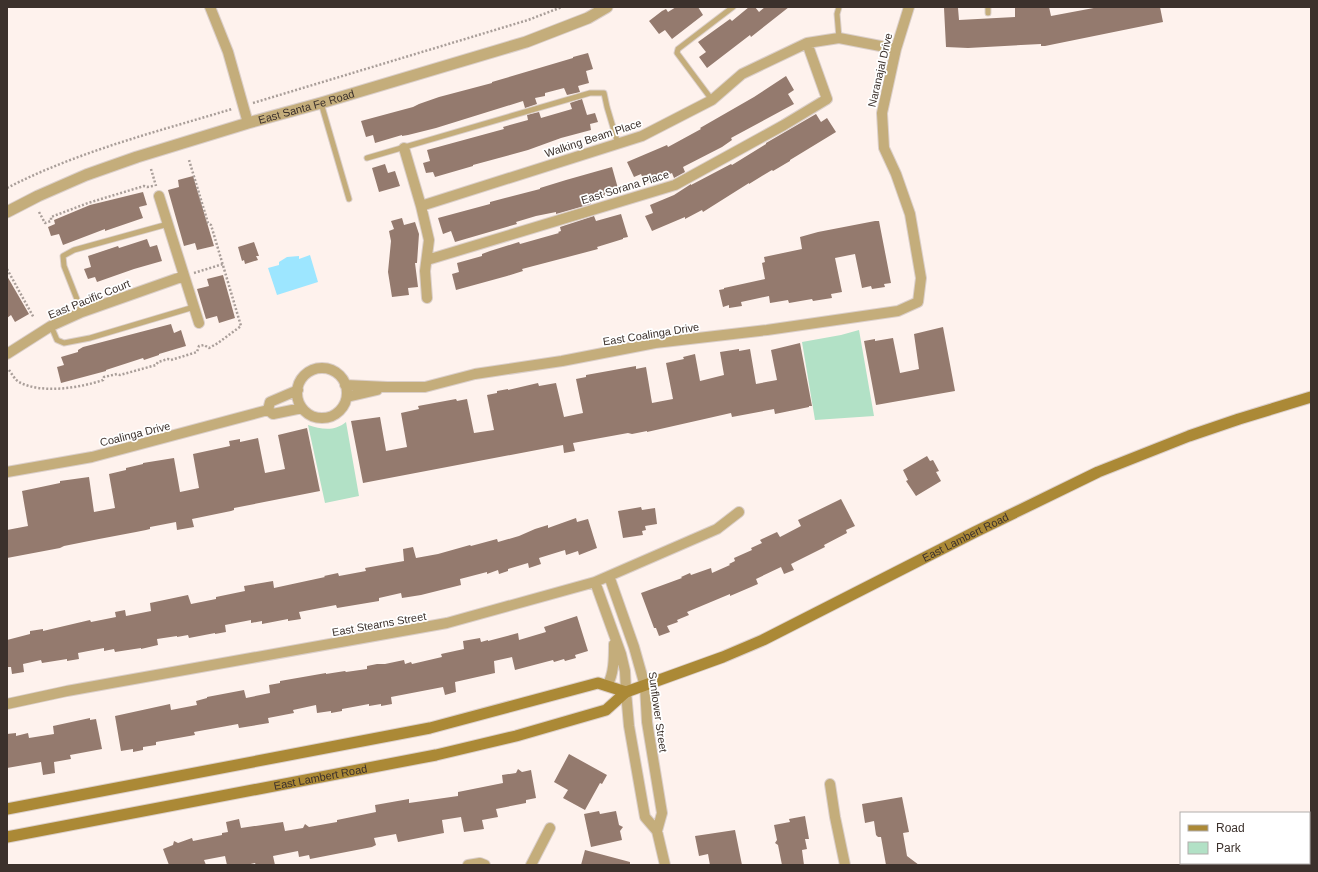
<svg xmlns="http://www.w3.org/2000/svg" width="1318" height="872" font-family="Arial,sans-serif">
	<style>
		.green { fill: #b2e1c6 }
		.water { fill: #9de6ff }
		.building { fill: #947a6e }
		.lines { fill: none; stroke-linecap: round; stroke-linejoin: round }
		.service-casing { stroke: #dbcfca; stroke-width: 7 }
		.minor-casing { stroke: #dbcfca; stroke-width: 12 }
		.tertiary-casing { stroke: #dbcfca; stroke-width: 13 }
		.secondary-casing { stroke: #dbcfca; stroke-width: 13 }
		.path { stroke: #a99e99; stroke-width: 2.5; stroke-dasharray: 2 2; stroke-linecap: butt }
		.service { stroke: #c4ad7b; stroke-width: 5 }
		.minor { stroke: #c4ad7b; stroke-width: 10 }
		.tertiary { stroke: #c4ad7b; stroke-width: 11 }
		.secondary { stroke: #ab8936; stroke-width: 11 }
		.labels { text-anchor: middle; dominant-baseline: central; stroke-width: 3.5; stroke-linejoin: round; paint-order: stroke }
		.street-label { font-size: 11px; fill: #3c312c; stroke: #fff }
	</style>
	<rect width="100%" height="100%" fill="#fef2ed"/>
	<path class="green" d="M859 330 874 416 815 420 802 342 841 335Z
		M346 422 359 496 325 503 308 425C321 429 334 432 346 422Z"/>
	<path class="water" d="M310 255 318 282 277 295 268 268 279 265V262L287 257 299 256V259Z"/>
	<path class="building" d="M676 7H698L703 15 672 39 665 30 659 34 649 21 662 11 666 9 668 12Z
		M749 7H755L759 12 765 7H789L751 37 750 35 707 68 699 57 706 52 698 42 730 19 732 21Z
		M1015 7H1049L1051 16 1099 7H1160L1163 22 1045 46H1041V44L968 48 946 47 944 8H958L959 20 1015 17Z
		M588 53 593 69 586 71 589 83 578 86 580 92 567 95 564 88 545 93V96L535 98 537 104 525 108 523 101 436 128 408 135 402 136V135L375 143 373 135 366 137 361 121 413 107 419 104 439 97 492 83V82L573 58V57Z
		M786 76 794 90 788 94 794 104 731 138 732 140 722 147 683 167 685 172 674 178 672 173 645 184 641 174 634 177 627 162 667 145 668 147 701 129 700 128 754 97Z
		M582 99 587 115 595 113 598 122 590 124 591 130 561 138 528 150 473 165V166L435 177 433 172 426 173 423 163 430 161 427 150 504 129 503 127 528 120 527 115 539 112 541 118 572 109 570 103Z
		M816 114 821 122 827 118 836 132 790 160V161L773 171 772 170 749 184V183L703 212 702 210 685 219V217L652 231 645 216 653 213 650 205 674 195 691 184V185L731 164 732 165 766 144V143Z
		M385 164 388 173 395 171 400 186 379 192 372 168Z
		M612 167 619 192 593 199V201L590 202 591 204 556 214V212L536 216 516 222 517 224 455 242 451 231 443 234 438 218 490 204V202L505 198 540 189V188L566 180Z
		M193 176 214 246 197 250 195 243 184 246 168 190 179 187 178 180Z
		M143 192 147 205 139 207 143 218 105 231V229L63 245 59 234 51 236 48 227 55 224 54 220 90 205Z
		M621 214 628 237 623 238V239L597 247 598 249 583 253 522 269 523 271 507 276 456 290 452 274 459 272 457 263 482 256V254L490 251 519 242 520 244 559 233 558 232 561 231 560 227 594 216 596 221Z
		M402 218 404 225 415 222 419 234 417 263H415L418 287 408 288 409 295 392 297 388 272 391 241 389 231 394 229 391 221Z
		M875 221H879L891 283 884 284 885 287 872 289 871 286 862 288 855 254 835 258 842 292 831 294 832 298 813 301 812 299 789 303 788 300 770 303 769 296 741 302 742 306 729 308V305L723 307 719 290 724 289V288L765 279 762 263 765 262 764 257 802 249 800 237 818 232Z
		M147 239 150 247 157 245 162 261 134 269 97 282 95 277 88 279 84 269 91 267 88 256 118 246 119 248Z
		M254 242 259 256H256L258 260 245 264 244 260 242 261 238 247Z
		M223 275 235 318 219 323 217 316 206 319 197 289 209 286 207 279Z
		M7 276 29 314 15 322 11 315 7 318Z
		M171 324 174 333 181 330 186 346 159 354V355L144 360 143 358 106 370V371L61 383 57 367 64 365 61 357 78 352V350L83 347Z
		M943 327 955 391 876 405 864 341 875 339V341L893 338 900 373 919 369 914 334Z
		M800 343 812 406H809V407L775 414 774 409 732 417 731 413 647 432V431L632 434 628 433 573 443 575 451 564 453 563 445 363 483 351 421 380 417 386 451 407 447 401 413 419 409 418 406 456 399 457 401 467 399 474 433 494 430 487 395 497 393V391L508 389V390L538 383 539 386 556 383 564 417 583 413 576 379 586 377V375L636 366V369L646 367 652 403 673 399 666 363 684 359 683 357 695 354 700 381 724 375 720 352 739 349V351L750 349 756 384 777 380 771 350Z
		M307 428 320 491 234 508V510L231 511 192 519 194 527 177 530 176 522 150 527V529L146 530 136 532 99 539 64 546 60 548 7 558V530L28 526 22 491 60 483V481L89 477 94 512 115 508 109 474 126 470V468L143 464V463L174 458 180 492 199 488 193 454 230 446 229 441 240 439V442L258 438 265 473 285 469 278 435Z
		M927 456 930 461 933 460 939 471 936 472 941 481 916 496 906 481 908 480 903 470Z
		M841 499 855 526 846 530 847 533 824 545 825 547 791 564 794 570 784 574 781 567 756 579 758 584 730 596V594L687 612 689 615 677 620 678 622 667 626 670 632 659 636 656 628H654L641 593 682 578 681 577 690 573 691 575 711 568 712 573 730 565 729 564 735 561 734 558 752 550 751 548 762 543 760 540 777 532 780 537 801 526 798 520Z
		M641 507 642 510 655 508 657 524 645 526 646 530 642 531 643 535 623 538 618 511Z
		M576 518 577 522 588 519 597 548 579 555 578 551 566 555 565 550 539 558 541 564 529 568 528 563 508 569V571L499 574 498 570 487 574V572L460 579 461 585 421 595 402 598 401 593 379 598V601L337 608 336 605 299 612 301 619 288 621V619L262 624V621L251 623V620L225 625 226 632 215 634V633L189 638 188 635 177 637V636L157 639 158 645 141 649V648L115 652 114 649 104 651V648L78 653 79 659 67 661V659L42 663 41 660 23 664 24 672 12 674 11 667H7V640L30 634V631L43 629V631L90 620 91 622 116 617 115 612 125 610 126 616 151 611 150 603 188 595 191 604 216 599V597L245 591 244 586 273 581 274 588 325 577 324 576 338 573 339 576 366 571 365 568 404 561 403 549 413 547 416 558 438 554 470 545 471 546 497 539 498 542 519 536 535 529 548 525V528Z
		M577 616 588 651 575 655 576 658 565 661 564 659 554 662 553 660 515 670 512 657 494 661 495 673 455 682 456 692 445 695 443 687 391 697 392 704 381 706V704L369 706V704L342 709V711L331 713V711L317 713 316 705 293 710 294 713 268 718 269 723 239 728 238 724 194 732 195 735 156 742V745L143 747V750L133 752V749L121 751 115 716 170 704 171 710 197 705 196 701 207 698V697L244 690 246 698 270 693 269 685 280 683V681L326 673V674L345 671 346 672 367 669V666L377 664H385L404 660 405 664 411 662 412 664 442 657 441 654 464 649 463 641 480 638 481 642 488 640V641L518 633 519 640 546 632 544 627Z
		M90 718V720L96 719 102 749 70 755 71 759 54 762 55 773 43 775 41 762 7 768V734L16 733V736L28 733 29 738 54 734 53 726Z
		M569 754 607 775 602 784 600 783 585 810 563 798 568 790 554 782Z
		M518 769 522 772 531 770 536 798 526 800V803L496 809 498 817 482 820 484 829 464 832 461 817 442 820 444 833 398 842 396 834 374 838 376 845 372 847 310 859 309 855 299 857 298 851 273 856 275 865H256L255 863 246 865H227L225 856 204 860 206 865H169L163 849 173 845 174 841 178 843 192 838 193 841 222 835V833L228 832 226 822 239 819 241 828 283 822 285 831 303 828 305 824 309 827 337 822V820L376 812 375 805 409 799V803L458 796V792L503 783 502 775 516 773Z
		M902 797 909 832 903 833 907 856 919 865H886L881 837H878L876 835 874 821 865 823 862 804Z
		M599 811 600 814 616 811 619 825 623 827 620 831 622 840 591 847 584 814Z
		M805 816 809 839H805L807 849 802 850 804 865H782L778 845 775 843 777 840 774 825 790 822 789 819Z
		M735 830 742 865H710L708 854 699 856 695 836Z
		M585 850 630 862V865H581Z"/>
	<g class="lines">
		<defs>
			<path id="service" d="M839 7 837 14 839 38
				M988 7V13
				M712 100 677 53 678 49 733 7
				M321 103 349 199
				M367 158 590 93H604L607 107 618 144
				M82 312 64 266 63 256 74 250 168 224
				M51 326 57 340 64 343 90 338 194 307"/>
			<path id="minor" d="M210 7 228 52 248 123
				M404 148 421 206 429 240 425 271 427 298
				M159 196 199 323
				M421 206 642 136 712 100 742 74 807 43 839 38 896 49
				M427 260 675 185 784 125 827 99 807 43
				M7 354 51 326 82 312 184 276
				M297 393a25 25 0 1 1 50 0a25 25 0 1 1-50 0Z
				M345 385 387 387H425L475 374 562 361 655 343 767 330 898 311 918 302 921 278 910 214 896 174 884 148 882 113 896 49 909 7
				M347 397 377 390
				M268 410 270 402 298 390
				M268 410 273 414 302 408
				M7 472 92 457 268 410
				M609 576 634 647 645 686 647 722 662 813 657 831
				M595 582 621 654 625 671 626 692 629 726 645 817 657 831 665 865
				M607 686C614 674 614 658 614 644
				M7 704 67 691 447 623 595 582 717 529 739 512
				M830 784 835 817 845 865
				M468 865 480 863 485 865
				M531 865 550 828"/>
			<g id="tertiary">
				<path id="s1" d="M7 212 38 196 86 175 137 157 248 123 321 103 526 42 588 18 607 7"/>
			</g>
			<g id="secondary">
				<path d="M7 809 430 728 598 683 626 692"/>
				<path id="s2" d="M7 837 436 755 516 736 606 710 626 692 723 657 763 640 975 532 1098 472 1189 436 1239 419 1311 397"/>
			</g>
		</defs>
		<use href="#service" class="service-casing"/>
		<use href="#minor" class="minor-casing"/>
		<use href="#tertiary" class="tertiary-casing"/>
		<use href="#secondary" class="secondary-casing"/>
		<path class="path" d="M253 103 528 20 562 7
			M151 169 156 186
			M7 188C79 151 156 132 232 109
			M39 212 45 223 51 221V217L88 203 144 186 147 187 153 186
			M7 269 34 318
			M194 273 223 264
			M9 370C12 374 15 380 19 382 41 394 80 388 103 380L104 377 117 374 120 375 156 365 158 362 168 359 171 360 197 352 199 346 204 345 209 348 218 343 241 326 211 225 208 223 189 160"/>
		<use href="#service" class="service"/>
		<use href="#minor" class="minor"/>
		<use href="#tertiary" class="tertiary"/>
		<use href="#secondary" class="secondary"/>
	</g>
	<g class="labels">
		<g class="street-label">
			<text transform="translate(880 70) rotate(-77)">Naranajal Drive</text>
			<text stroke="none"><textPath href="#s1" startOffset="318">East Santa Fe Road</textPath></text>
			<text transform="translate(593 138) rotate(-18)">Walking Beam Place</text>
			<text transform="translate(625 187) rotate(-17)">East Sorana Place</text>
			<text transform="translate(89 299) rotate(-22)">East Pacific Court</text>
			<text transform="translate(651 334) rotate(-9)">East Coalinga Drive</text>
			<text transform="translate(135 434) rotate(-14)">Coalinga Drive</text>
			<text stroke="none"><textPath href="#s2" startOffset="1013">East Lambert Road</textPath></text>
			<text transform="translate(379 624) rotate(-10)">East Stearns Street</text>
			<text transform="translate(658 712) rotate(82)">Sunflower Street</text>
			<text stroke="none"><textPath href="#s2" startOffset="319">East Lambert Road</textPath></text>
		</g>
	</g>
	<rect width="1318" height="872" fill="none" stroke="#3c312c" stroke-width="16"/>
	<rect x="1180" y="812" width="130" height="52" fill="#ffffff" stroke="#b1adab"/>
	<rect x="1188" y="825" width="20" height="6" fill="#ab8936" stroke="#b1adab"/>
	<text x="1216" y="832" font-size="12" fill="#3c312c">Road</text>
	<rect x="1188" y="842" width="20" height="12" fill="#b2e1c6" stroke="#b1adab"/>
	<text x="1216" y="852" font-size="12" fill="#3c312c">Park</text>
</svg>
